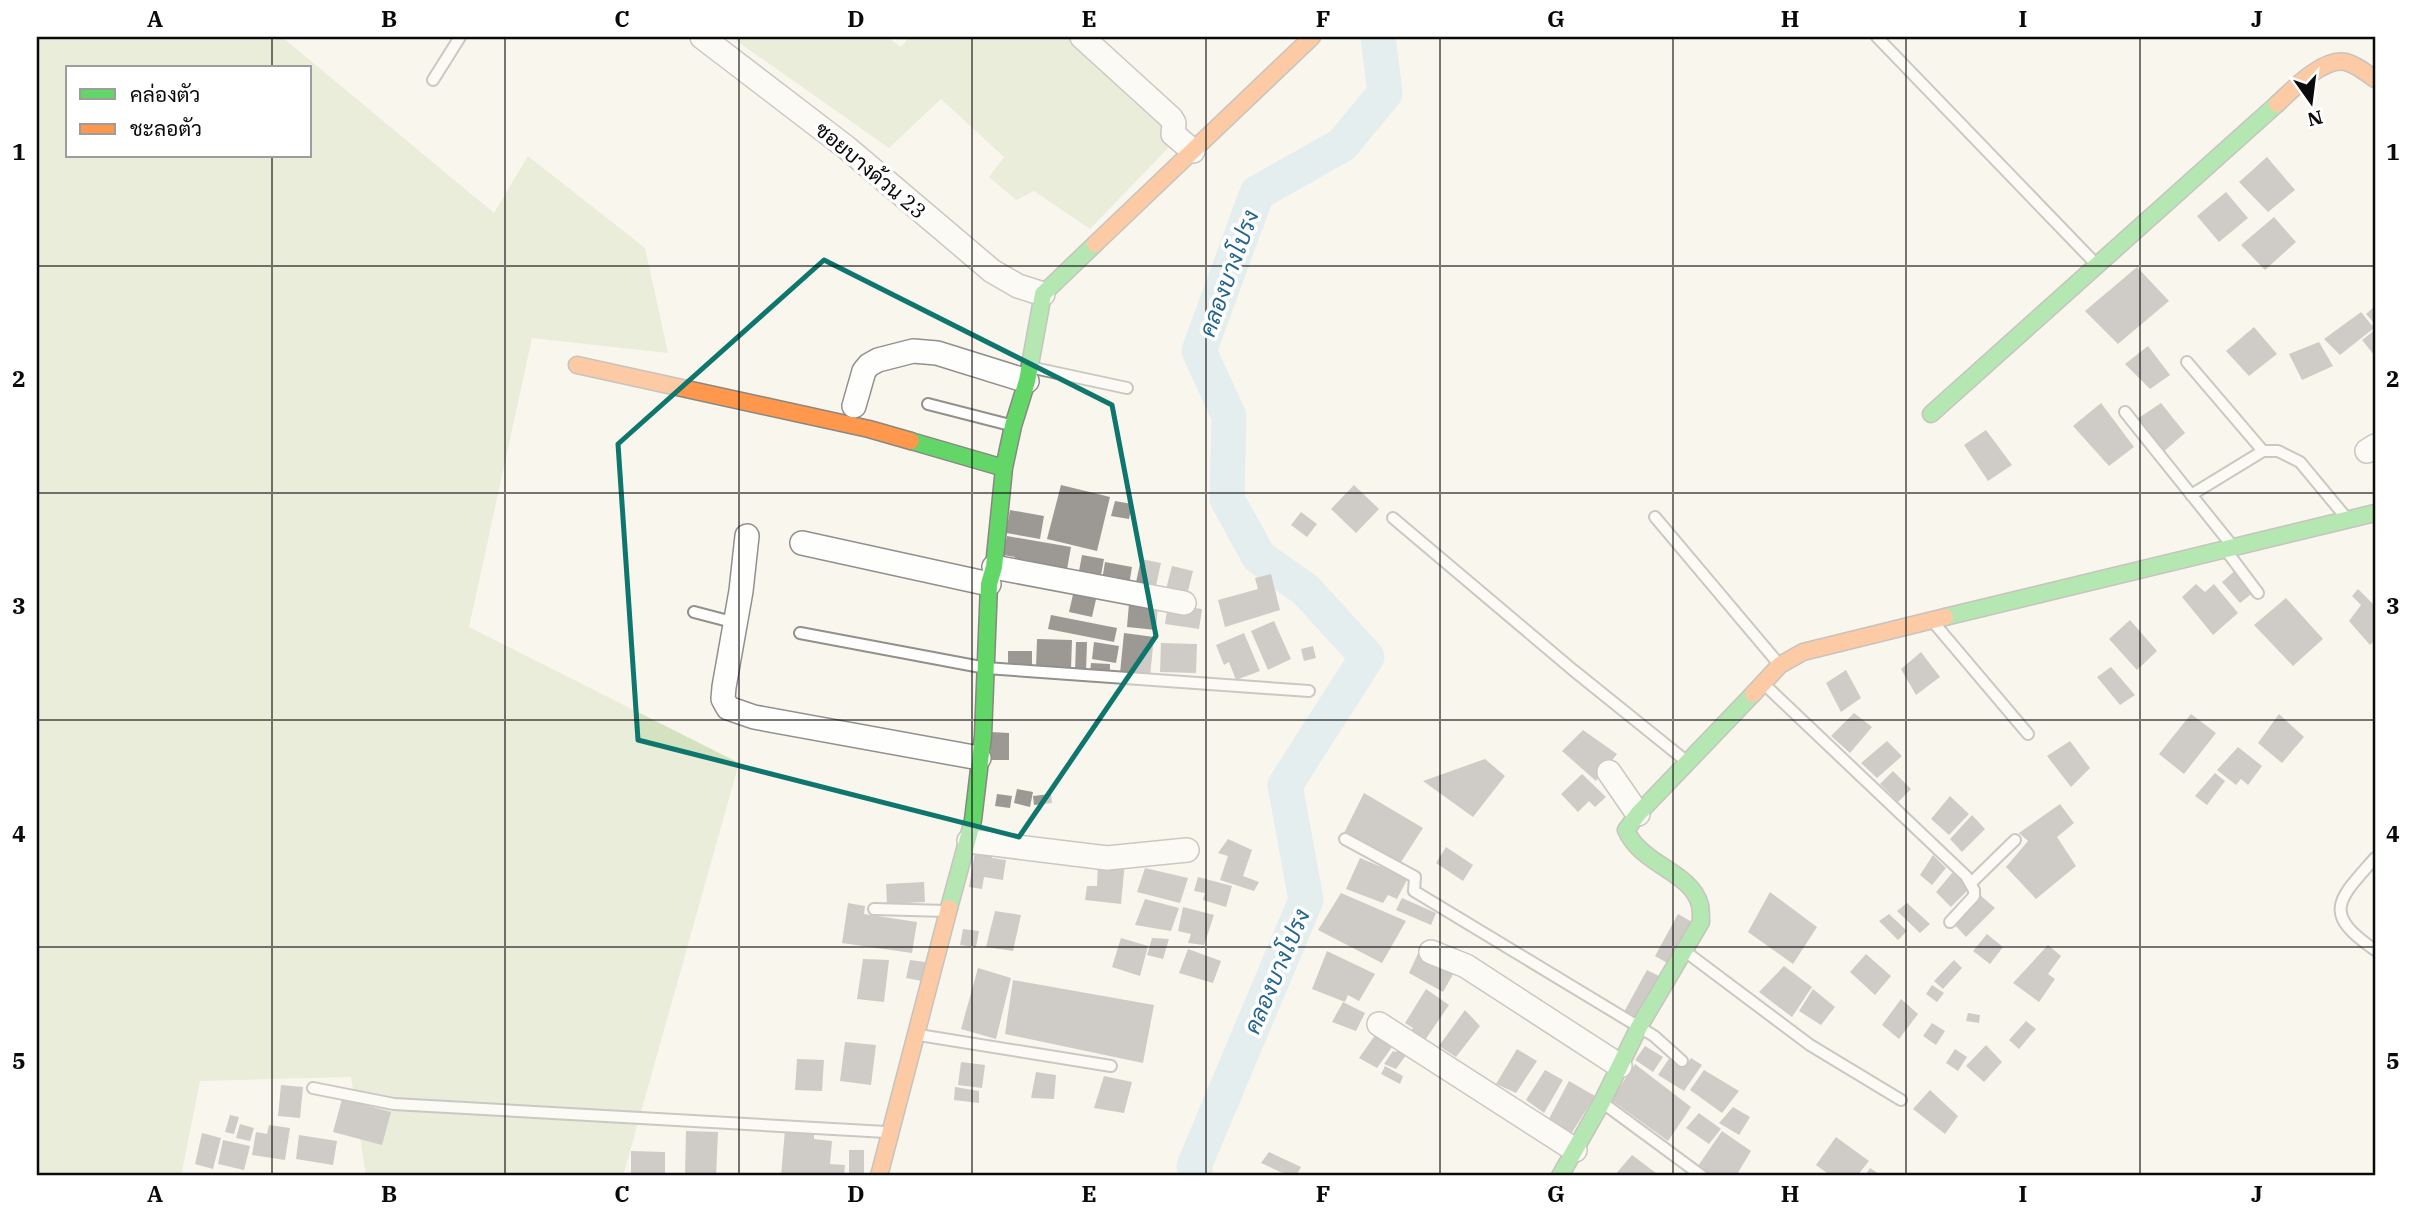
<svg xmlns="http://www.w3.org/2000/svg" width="2412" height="1213" font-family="'IBM Plex Serif',Sarabun,serif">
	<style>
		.forest { fill: #d4e2c0; fill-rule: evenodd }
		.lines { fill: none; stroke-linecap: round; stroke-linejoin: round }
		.river { stroke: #c9e4ee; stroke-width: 35 }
		.building { fill: #9c9894 }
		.lane-casing { stroke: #92908d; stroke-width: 14 }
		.street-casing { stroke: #92908d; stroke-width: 26 }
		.fast-casing { stroke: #888783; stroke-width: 19 }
		.slow-casing { stroke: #888783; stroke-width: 19 }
		.lane { stroke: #fefefc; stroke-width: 10 }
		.street { stroke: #fefefc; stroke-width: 23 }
		.fast { stroke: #63d668; stroke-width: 16 }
		.slow { stroke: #ff974d; stroke-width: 16 }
		.marked { fill: none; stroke: #0f766e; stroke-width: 5; stroke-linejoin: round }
		.grid { fill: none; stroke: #0a0a0a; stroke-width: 2; stroke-opacity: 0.55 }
		.labels { text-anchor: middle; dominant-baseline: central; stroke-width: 7; stroke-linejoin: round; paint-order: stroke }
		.street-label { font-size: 21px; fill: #0a0a0a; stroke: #fff }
		.water-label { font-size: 23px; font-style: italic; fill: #24658c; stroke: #fff }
		.neatline { fill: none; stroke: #0a0a0a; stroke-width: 2.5 }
		.grid-label { font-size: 23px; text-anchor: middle; font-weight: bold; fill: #0a0a0a }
	</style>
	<rect width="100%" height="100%" fill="#f9f6ee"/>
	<path class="forest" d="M37 37H282L494 213 528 156 645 248 668 353 532 338 469 627 739 763 623 1176H366L351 1077 200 1081 181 1176H37ZM68 68H310V156H68Z
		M731 37H887L901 47 909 37H1078L1177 121 1174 142 1090 229 1034 191 1016 200 989 177 1004 157 941 99 889 148Z"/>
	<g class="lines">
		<path class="river" d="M1196 1176 1194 1166 1306 900 1285 785 1367 657 1306 590 1259 557 1227 499 1229 416 1199 351 1257 193 1342 145 1385 93 1378 37"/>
	</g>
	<path class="building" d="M2267 157 2295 190 2268 212 2239 182Z
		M2226 192 2248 218 2219 242 2197 216Z
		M2274 217 2296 242 2265 270 2241 245Z
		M2137 267 2169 301 2118 344 2085 311Z
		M2375 306V324L2366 314Z
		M2361 312 2374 328 2340 355 2324 339Z
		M2254 327 2277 354 2249 376 2226 351Z
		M2375 330V356L2362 340Z
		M2319 342 2333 366 2302 380 2289 354Z
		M2148 346 2170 375 2150 389 2125 364Z
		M2101 403 2134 447 2109 466 2073 426Z
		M2161 403 2185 433 2162 453 2134 421Z
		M1986 430 2012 465 1988 481 1964 445Z
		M1061 485 1110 497 1097 551 1047 539Z
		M1354 485 1379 509 1356 533 1331 509Z
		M1115 501 1132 504 1129 519 1111 516Z
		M1010 510 1044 516 1040 539 1006 533Z
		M1301 512 1317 524 1307 537 1291 525Z
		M1007 536 1071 547 1066 575 1013 566 1015 557 1003 555Z
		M1082 555 1104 559 1099 586 1077 582Z
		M1141 559 1161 563 1155 590 1135 587Z
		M1105 562 1132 567 1129 585 1102 580Z
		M1172 566 1193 571 1186 599 1165 593Z
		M2238 568 2255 591 2240 603 2222 582Z
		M1271 574 1280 610 1225 627 1218 600 1258 589 1255 578Z
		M2196 584 2205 592 2214 584 2238 613 2213 635 2182 597Z
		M2358 589 2375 606V640L2370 645 2349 621 2361 605 2352 596Z
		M1074 590 1097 595 1092 617 1069 612Z
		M2286 598 2323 639 2293 666 2254 625Z
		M1129 603 1158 606 1156 630 1127 627Z
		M1168 604 1202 609 1199 629 1165 624Z
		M1051 615 1117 628 1114 642 1048 629Z
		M2130 620 2157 651 2137 670 2109 639Z
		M1274 621 1291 659 1268 670 1251 631Z
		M1124 633 1154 637 1150 676 1120 673Z
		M1244 633 1260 671 1236 680 1229 662 1224 665 1216 645Z
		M1037 639 1072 640 1071 669 1036 667Z
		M1076 642H1087L1086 672H1075Z
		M1094 642 1119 646 1116 663 1092 659Z
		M1161 643 1197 644 1196 673 1160 672Z
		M1313 646 1316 658 1304 661 1301 649Z
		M1008 651H1032V668H1008Z
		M1921 652 1940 677 1916 695 1901 669Z
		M1091 663 1110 664V674L1090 673Z
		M2111 667 2135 695 2120 705 2097 677Z
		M1846 670 1861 698 1841 712 1826 683Z
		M1854 713 1872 727 1850 753 1831 736Z
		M2191 714 2216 733 2184 774 2159 754Z
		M2279 714 2304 737 2282 763 2258 743Z
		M1583 730 1617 754 1596 781 1562 751Z
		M991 732 1009 733V760H991Z
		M1887 741 1902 756 1877 778 1861 763Z
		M2070 741 2090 768 2071 787 2047 756Z
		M2238 747 2262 766 2248 785 2241 779 2236 785 2217 770Z
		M1485 759 1505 776 1473 817 1423 781Z
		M1893 771 1911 789 1898 802 1880 784Z
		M2215 773 2225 781 2207 805 2195 796Z
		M1582 774 1606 797 1595 807 1589 801 1578 812 1561 794Z
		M1017 789 1033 792 1030 807 1014 803Z
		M1364 793 1423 828 1401 862 1344 833Z
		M997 794 1012 796 1010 808 995 806Z
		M1051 794 1052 803 1034 805 1033 796Z
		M1950 796 1969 814 1949 835 1931 819Z
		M2060 804 2074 823 2057 837 2076 866 2036 899 2006 867 2028 841 2019 833Z
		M1972 815 1985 829 1962 852 1950 839Z
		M1228 839 1252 850 1243 876 1259 882 1254 891 1220 880 1228 856 1218 853Z
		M976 845 993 848 992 858 1006 860 1003 880 984 877 982 889 969 887Z
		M1446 847 1473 865 1463 881 1436 863Z
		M1933 855 1946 868 1932 885 1920 875Z
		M1360 858 1408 878 1397 899 1388 895 1383 903 1346 889Z
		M1125 862 1121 904 1085 900 1087 886H1097L1098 863Z
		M1145 868 1188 878 1180 903 1137 892Z
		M1953 872 1970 888 1951 907 1936 892Z
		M1198 877 1232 886 1226 907 1203 900 1205 893 1194 891Z
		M924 882 925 902 887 904 886 884Z
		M1770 892 1817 927 1793 964 1748 932Z
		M1341 893 1406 921 1382 963 1318 930Z
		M1980 895 1995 908 1966 937 1953 923Z
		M1402 898 1436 913 1431 925 1396 910Z
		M1145 899 1179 908 1171 931 1135 925Z
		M848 903 865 906 864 914 917 922 912 953 842 943Z
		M1907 903 1930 924 1920 933 1897 911Z
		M1183 907 1214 915 1204 945 1188 943 1191 934 1178 931Z
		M995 911 1021 915 1013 951 986 947Z
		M1678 914 1692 922 1669 964 1655 956Z
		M1889 914 1907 931 1898 940 1879 921Z
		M963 929 979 931 976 947 960 945Z
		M1987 934 2003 947 1990 964 1973 951Z
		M1121 938 1148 946 1140 976 1112 967Z
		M1152 938 1169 939 1163 959 1147 955Z
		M2048 945 2061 956 2048 974 2055 979 2039 1002 2013 983Z
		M1421 947 1456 969 1443 992 1409 973Z
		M1188 949 1221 961 1213 983 1179 973Z
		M1327 951 1375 974 1359 1001 1348 995 1345 1002 1312 989Z
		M1866 954 1891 976 1875 995 1850 972Z
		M863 959 889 960 884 1002 857 999Z
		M910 960 925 962 922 981 906 978Z
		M1954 960 1962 968 1943 989 1934 981Z
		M1784 966 1812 987 1792 1017 1759 992Z
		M978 968 1011 978 996 1039 961 1029Z
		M1647 970 1663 978 1640 1020 1624 1012Z
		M1013 980 1154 1005 1143 1063 1005 1034Z
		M1932 985 1944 993 1937 1002 1926 994Z
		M1426 989 1449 1005 1421 1046 1407 1038 1413 1028 1405 1023Z
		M1813 989 1835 1007 1821 1025 1799 1011Z
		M1901 999 1918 1014 1899 1039 1882 1025Z
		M1343 1002 1365 1013 1356 1031 1332 1022Z
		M1465 1010 1480 1026 1456 1057 1439 1046Z
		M1968 1013 1980 1015 1979 1023 1966 1021Z
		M2026 1021 2036 1029 2019 1049 2009 1040Z
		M1932 1023 1945 1031 1936 1045 1923 1036Z
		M1378 1031 1395 1043 1377 1068 1359 1058Z
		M845 1042 876 1045 871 1085 840 1081Z
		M1986 1045 2002 1062 1984 1082 1966 1066Z
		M1645 1046 1663 1057 1653 1072 1635 1060Z
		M1400 1047 1409 1051 1396 1069 1384 1064 1393 1051 1396 1052Z
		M1517 1049 1537 1061 1516 1093 1496 1084Z
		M1955 1049 1967 1057 1958 1071 1946 1063Z
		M1670 1057 1685 1067 1691 1058 1702 1065 1684 1091 1658 1075Z
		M797 1059 824 1060 822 1091 795 1090Z
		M961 1062 985 1065 982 1088 958 1085Z
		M1635 1064 1691 1107 1668 1141 1611 1100Z
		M1385 1066 1403 1076 1400 1084 1381 1074Z
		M1545 1070 1563 1080 1544 1113 1526 1100Z
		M1704 1070 1739 1091 1722 1113 1690 1090Z
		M1036 1072 1056 1075 1054 1099 1031 1098Z
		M1104 1076 1132 1082 1124 1113 1094 1108Z
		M1569 1081 1595 1096 1566 1142 1544 1128Z
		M281 1085 303 1087 300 1118 278 1116Z
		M955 1087 979 1091V1103L954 1100Z
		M1930 1090 1958 1116 1945 1134 1913 1109Z
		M342 1099 391 1112 382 1145 333 1132Z
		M1733 1107 1750 1117 1739 1135 1719 1123Z
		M1699 1113 1721 1129 1709 1144 1686 1128Z
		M230 1115 239 1117 234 1134 225 1132Z
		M240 1124 254 1128 250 1141 236 1138Z
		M269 1125 290 1128 285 1160 252 1155 256 1132 267 1134Z
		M785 1130 814 1132V1139L832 1141 830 1164 845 1165 844 1176H781Z
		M686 1131 718 1132 716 1176H685Z
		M1722 1131 1751 1151 1736 1176H1712L1698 1166Z
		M202 1133 221 1138 213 1169 195 1164Z
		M299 1135 337 1141 333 1165 296 1159Z
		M1836 1137 1869 1161 1857 1176H1831L1816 1165Z
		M223 1140 250 1146 244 1170 218 1164Z
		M849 1150H864V1176H849Z
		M631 1151 665 1152V1176H631Z
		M1269 1152 1301 1167 1296 1176H1289L1261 1163Z
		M1632 1155 1660 1176H1614Z
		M1870 1168 1882 1176H1865Z"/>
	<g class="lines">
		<defs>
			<path id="lane" d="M1877 37 2095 263
				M433 80 460 37
				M2187 362 2263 451
				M1034 368 1127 388
				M928 404 1010 425
				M2125 412 2230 543
				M2191 495 2263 451H2278L2300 462 2344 515
				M1655 517 1778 663
				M1393 518 1573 670 1686 761
				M2228 553 2258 593
				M694 612 736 623
				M1934 623 2028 734
				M800 633 986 668 1309 691
				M1765 685 1966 876 1974 890V896L1950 922
				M1345 839 1415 877 1414 891 1654 1036 1682 1061
				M2375 858C2338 900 2321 913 2375 950
				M1971 883 2015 840
				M874 909 947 911
				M1686 952 1810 1045 1901 1100
				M919 1035 1111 1066
				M313 1088 394 1104 886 1132
				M1603 1103 1702 1176"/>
			<path id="street" d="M702 37 847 148 992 271 1018 286 1043 294
				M1082 37 1171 118 1174 123 1173 134 1193 151
				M854 406 864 371 869 365 878 360 913 351 937 353 1027 381
				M2367 451 2375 446
				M747 536 741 591 724 687 723 699 728 708 754 717 979 758
				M802 543 989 584
				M994 567 1184 603
				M1609 772 1638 814
				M969 841 1107 858 1187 850
				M1431 952 1466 966 1620 1066
				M1379 1024 1575 1150"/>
			<path id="fast" d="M1931 414 2277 104
				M911 441 1004 468
				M1945 617 2375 513
				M949 908 973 820 983 736 989 584 994 567 1004 468 1013 426 1027 381 1043 294 1095 244
				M1560 1176 1602 1102 1639 1027 1701 922C1701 917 1701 910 1700 905 1691 871 1642 866 1626 830L1638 814 1753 694"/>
			<path id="slow" d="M2277 104C2292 90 2323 57 2346 62 2357 65 2366 73 2375 79
				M1095 244 1312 37
				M577 365 869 429 911 441
				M1753 694 1780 665 1803 652 1945 617
				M879 1176 949 908"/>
		</defs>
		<use href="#lane" class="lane-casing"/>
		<use href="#street" class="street-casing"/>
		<use href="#fast" class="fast-casing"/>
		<use href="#slow" class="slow-casing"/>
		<use href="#lane" class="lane"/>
		<use href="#street" class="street"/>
		<use href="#fast" class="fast"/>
		<use href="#slow" class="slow"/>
	</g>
	<path d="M0 0H2412V1213H0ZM824 260 1112 405 1156 636 1019 837 638 740 618 444Z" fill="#f9f6ee" fill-opacity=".55" fill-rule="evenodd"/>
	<path class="marked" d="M824 260 1112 405 1156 636 1019 837 638 740 618 444Z"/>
	<path class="grid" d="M272 37V68M505 37V1176M739 37V1176M972 37V1176M1206 37V1176M1440 37V1176M1673 37V1176M1906 37V1176M2140 37V1176M272 156V1176M37 266H2375M37 493H2375M37 720H2375M37 947H2375"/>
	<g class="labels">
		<g class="street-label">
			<text transform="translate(871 170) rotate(40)">ซอยบางด้วน 23</text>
		</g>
		<g class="water-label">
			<text transform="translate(1228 273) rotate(-70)">คลองบางโปรง</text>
			<text transform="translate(1276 971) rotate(-67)">คลองบางโปรง</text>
		</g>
	</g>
	<rect width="2412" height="1213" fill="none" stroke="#ffffff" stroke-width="77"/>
	<rect x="66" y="66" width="245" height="91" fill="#ffffff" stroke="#9d9d9d" stroke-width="2"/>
	<rect x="80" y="89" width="35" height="10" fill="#63d668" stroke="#9d9d9d" stroke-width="2"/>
	<text x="130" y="102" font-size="21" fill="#0a0a0a">คล่องตัว</text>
	<rect x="80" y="124" width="35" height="10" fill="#ff974d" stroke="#9d9d9d" stroke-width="2"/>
	<text x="130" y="136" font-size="21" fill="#0a0a0a">ชะลอตัว</text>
	<g transform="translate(2311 102) rotate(166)" stroke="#ffffff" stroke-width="5" paint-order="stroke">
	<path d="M0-5L12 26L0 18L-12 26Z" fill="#0a0a0a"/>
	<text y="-10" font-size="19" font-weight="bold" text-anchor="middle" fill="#0a0a0a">N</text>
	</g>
	<rect x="38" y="38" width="2336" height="1136" class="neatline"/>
	<g class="grid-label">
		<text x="155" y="27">A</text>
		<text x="389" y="27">B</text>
		<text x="622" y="27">C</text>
		<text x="856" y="27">D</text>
		<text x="1089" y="27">E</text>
		<text x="1323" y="27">F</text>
		<text x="1556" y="27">G</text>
		<text x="1790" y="27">H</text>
		<text x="2023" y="27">I</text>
		<text x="2257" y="27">J</text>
		<text x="19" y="160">1</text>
		<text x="2393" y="160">1</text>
		<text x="19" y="387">2</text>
		<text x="2393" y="387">2</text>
		<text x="19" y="614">3</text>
		<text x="2393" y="614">3</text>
		<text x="19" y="842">4</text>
		<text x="2393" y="842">4</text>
		<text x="19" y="1069">5</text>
		<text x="2393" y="1069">5</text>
		<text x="155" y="1202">A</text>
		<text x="389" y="1202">B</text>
		<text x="622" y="1202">C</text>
		<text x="856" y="1202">D</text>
		<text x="1089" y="1202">E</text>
		<text x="1323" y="1202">F</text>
		<text x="1556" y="1202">G</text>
		<text x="1790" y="1202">H</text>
		<text x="2023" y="1202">I</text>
		<text x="2257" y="1202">J</text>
	</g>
</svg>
